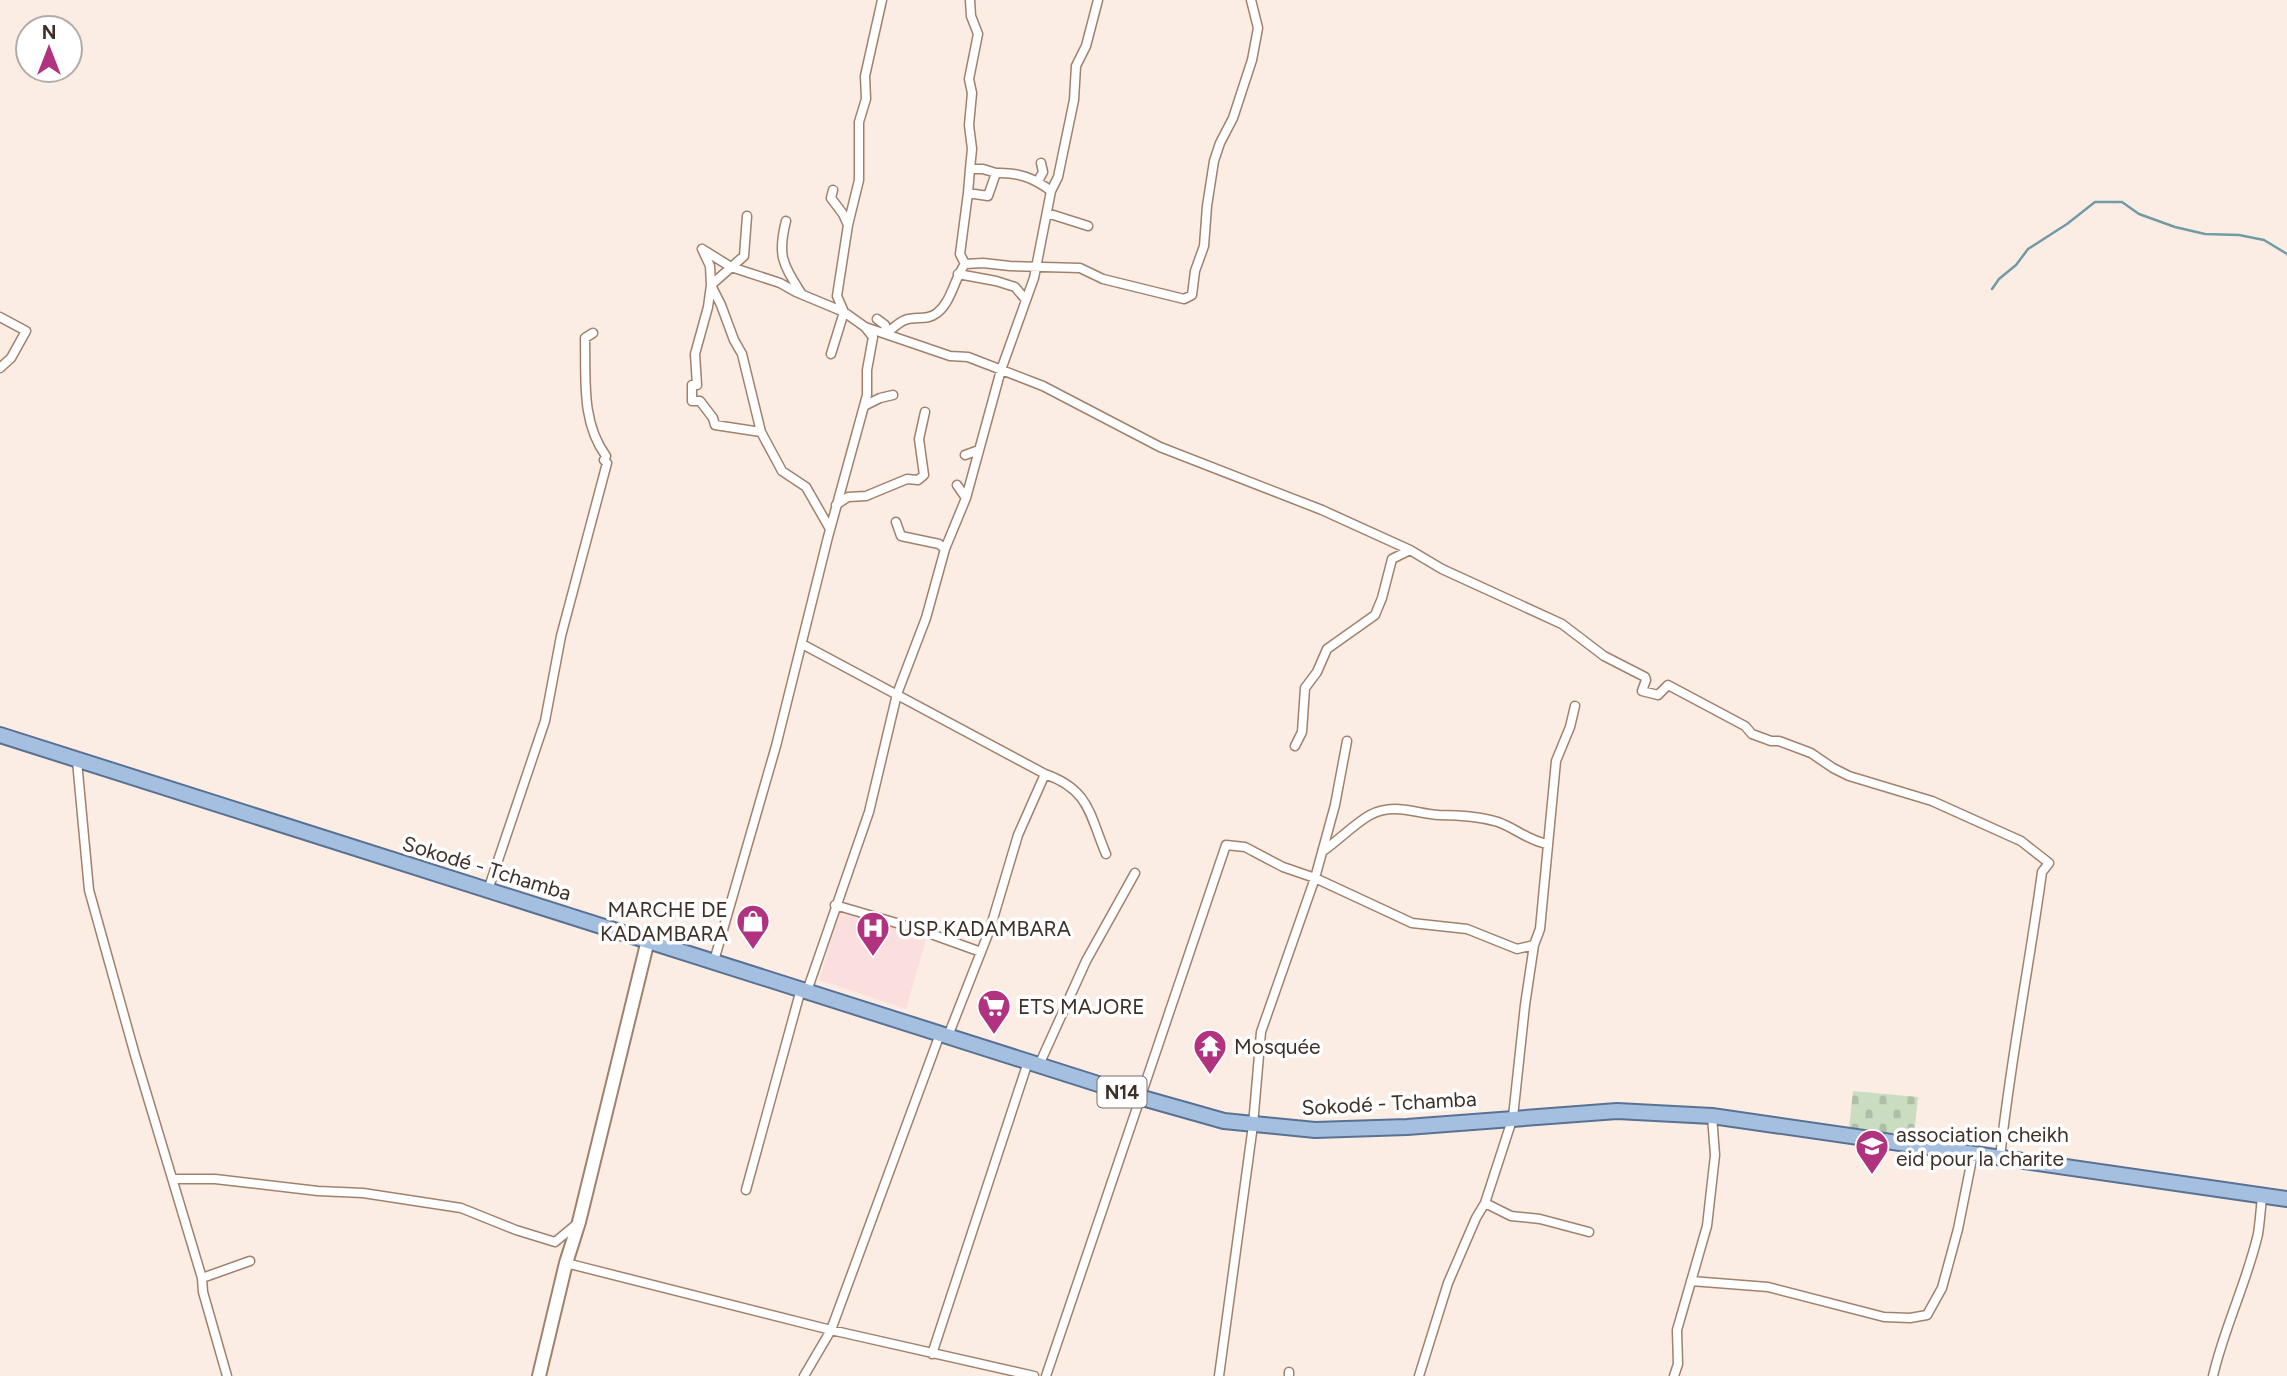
<svg xmlns="http://www.w3.org/2000/svg" width="2287" height="1376" font-family="Figtree,sans-serif">
	<style>
		.medical { fill: #fadfde }
		.cemetery { fill: url(#cemetery-stones) }
		.lines { fill: none; stroke-linecap: round; stroke-linejoin: round }
		.stream { stroke: #729ba6; stroke-width: 2.5 }
		.street-casing { stroke: #a1816c; stroke-width: 11 }
		.secondary-casing { stroke: #a1816c; stroke-width: 16 }
		.primary-casing { stroke: #597192; stroke-width: 18 }
		.street { stroke: #fff; stroke-width: 8 }
		.secondary { stroke: #fff; stroke-width: 12 }
		.primary { stroke: #a4bfe0; stroke-width: 14 }
		.labels { text-anchor: middle; dominant-baseline: central; stroke-width: 7; stroke-linejoin: round; paint-order: stroke }
		.shield { fill: #fff; stroke: #786e68; stroke-width: 2 }
		.shield-label { font-size: 19px; font-weight: bold; fill: #3e3028 }
		.street-label { font-size: 21px; fill: #3e3028; stroke: #fff }
		.poi-label { font-size: 21px; fill: #3e3028; stroke: #fff; text-anchor: start }
	</style>
	<defs>
		<pattern id="cemetery-stones" width="16" height="16" patternUnits="userSpaceOnUse" patternTransform="scale(1.75)"><rect width="16" height="16" fill="#caddc1"/><path d="M2 7V4a2 2 0 0 1 4 0v3zM10 15v-3a2 2 0 0 1 4 0v3z" fill="#afbea6"/></pattern>
	</defs>
	<rect width="100%" height="100%" fill="#fcede4"/>
	<path class="medical" d="M840 911 927 936 906 1009 819 980Z"/>
	<path class="cemetery" d="M1853 1091 1918 1097 1914 1135 1849 1129Z"/>
	<g class="lines">
		<path class="stream" d="M1992 289 1999 279 2016 265 2028 249 2067 224 2095 202H2122L2139 214 2175 227 2205 234 2239 235 2264 240 2287 254"/>
		<defs>
			<path id="street" d="M996 173C1018 172 1034 178 1051 191
				M1038 181 1043 172 1041 163
				M968 193 970 169
				M1047 213 1088 226
				M747 216 744 256 711 285 708 307 695 354 697 385H692V401H700L713 418 715 425 761 432 782 471 806 487 830 529
				M786 221C777 256 783 264 801 293
				M848 225 859 180V122L866 99 865 76 882 0
				M702 249 731 267 780 283 796 292 844 312 865 327 950 356 968 357 1043 386 1160 447 1322 510 1410 550 1442 569 1562 624 1604 656 1645 677 1646 680 1642 691 1658 695 1668 685 1745 726 1752 734 1771 741H1779L1811 753 1833 768 1849 776 1932 801 2021 841 2049 863 2042 872C2029 968 2010 1062 2000 1158
				M702 249 710 266 711 285 721 305 734 340 742 354 761 432
				M965 264 960 254 968 193 988 196 996 173 983 169H970L972 149 969 125 972 93 969 79 978 34 971 16 970 0
				M958 274 996 281 1015 287 1026 300
				M0 317 26 331 11 358 0 368
				M877 319 885 325 887 333C892 329 899 322 905 320 916 316 927 321 937 313 952 301 954 279 965 264L983 263 1010 266 1080 268 1103 279 1184 299 1192 295 1195 271 1204 246 1207 206 1214 161 1220 143 1233 118 1252 60 1258 28 1251 0
				M831 354 844 312 837 296 848 225 843 214 831 198 833 190
				M864 406 880 398 893 395
				M965 455 979 450
				M957 485 966 498
				M836 505 848 497 866 496 907 479 918 480 924 475 919 439 925 412
				M896 522 901 536 939 544 945 549
				M802 644 1045 774 1018 835 990 929 948 1036
				M1295 746 1302 732 1305 688 1317 672 1327 649 1375 615 1382 598 1392 559 1410 550
				M77 761 89 890 135 1055 202 1278 203 1292 227 1376
				M1045 774C1090 790 1089 814 1106 854
				M1323 851C1339 840 1354 824 1370 815 1394 802 1417 814 1439 815 1460 815 1478 816 1498 822 1515 828 1529 841 1547 844
				M488 890 545 721 561 636 607 463 604 460 606 456C581 422 586 379 585 338L593 333
				M835 905 917 929 981 952
				M714 961 776 746 828 537 867 395V370L873 337 865 327
				M807 991 869 812 897 694 926 618 945 549 966 498 1001 370 1034 278 1051 191 1058 177 1074 100 1076 66 1086 46 1098 0
				M1039 1065 1086 961 1135 873
				M173 1179H215L318 1191 363 1193 461 1208 516 1230 555 1242 578 1223
				M746 1190 801 989
				M1485 1203 1511 1216 1540 1219 1589 1232
				M566 1263 831 1330 1034 1376
				M202 1278 250 1261
				M1691 1281 1768 1287 1884 1317 1910 1318 1927 1315 1942 1288 1958 1229 1973 1154
				M932 1354 1028 1062
				M804 1376 831 1330 940 1034
				M1046 1376 1226 845 1245 847 1283 867 1315 878 1412 923 1467 929 1517 949 1534 945 1540 929 1556 761 1570 727 1575 706
				M1219 1376 1253 1125 1261 1032 1315 878 1335 805 1347 741
				M1289 1376V1372
				M1419 1376 1448 1283 1476 1218 1485 1203 1513 1117 1525 1005 1534 945
				M1674 1376 1678 1364 1677 1330 1707 1226 1715 1155 1712 1116
				M2213 1376C2224 1328 2247 1282 2258 1234 2260 1221 2261 1208 2262 1195"/>
			<path id="secondary" d="M539 1376 566 1263 579 1222 648 940"/>
			<path id="primary" d="M0 735 1139 1097 1224 1121 1315 1130 1407 1127 1617 1111 1712 1116 2287 1199"/>
		</defs>
		<use href="#street" class="street-casing"/>
		<use href="#secondary" class="secondary-casing"/>
		<use href="#primary" class="primary-casing"/>
		<use href="#street" class="street"/>
		<use href="#secondary" class="secondary"/>
		<use href="#primary" class="primary"/>
	</g>
	<defs>
		<symbol id="shop-pin" viewBox="-11 -11 22 30"><path d="M0 17L-7.5 6A9.5 9.5 0 1 1 7.5 6Z" fill="#b13380" stroke="#fff"/><path d="M-5-2.5h2.3a2.7 3.5 0 0 1 5.4 0H5L5.5 6h-11ZM-1.5-2.5h3a1.5 2.3 0 0 0-3 0Z" fill="#fff"/></symbol>
		<symbol id="hospital-pin" viewBox="-11 -11 22 30"><path d="M0 17L-7.5 6A9.5 9.5 0 1 1 7.5 6Z" fill="#b13380" stroke="#fff"/><path d="M-5-5h3v3.5h4V-5h3V5h-3V1.5h-4V5h-3Z" fill="#fff"/></symbol>
		<symbol id="supermarket-pin" viewBox="-11 -11 22 30"><path d="M0 17L-7.5 6A9.5 9.5 0 1 1 7.5 6Z" fill="#b13380" stroke="#fff"/><path d="M-6-5.5h2.5l.6 2H6L4.5 2H-2.5L-4.4-4H-6ZM-1.5 3.2a1.3 1.3 0 1 0 .1 0ZM3 3.2a1.3 1.3 0 1 0 .1 0Z" fill="#fff"/></symbol>
		<symbol id="temple-pin" viewBox="-11 -11 22 30"><path d="M0 17L-7.5 6A9.5 9.5 0 1 1 7.5 6Z" fill="#b13380" stroke="#fff"/><path d="M0-6L5-2H3V0L6.5 2.5H4V6H1.5V3h-3V6H-4V2.5H-6.5L-3 0V-2H-5Z" fill="#fff"/></symbol>
		<symbol id="school-pin" viewBox="-11 -11 22 30"><path d="M0 17L-7.5 6A9.5 9.5 0 1 1 7.5 6Z" fill="#b13380" stroke="#fff"/><path d="M0-5L7-2L0 1L-7-2ZM-4 1L0 2.5L4 1V4Q0 6-4 4Z" fill="#fff"/></symbol>
	</defs>
	<g fill-rule="evenodd">
		<use href="#shop-pin" x="734" y="902" width="38" height="52"/>
		<use href="#hospital-pin" x="854" y="909" width="38" height="52"/>
		<use href="#supermarket-pin" x="975" y="987" width="38" height="52"/>
		<use href="#temple-pin" x="1191" y="1027" width="38" height="52"/>
		<use href="#school-pin" x="1853" y="1127" width="38" height="52"/>
	</g>
	<g class="labels">
		<rect class="shield" x="1097.5" y="1076.5" width="49" height="31" rx="5"/>
		<g class="shield-label">
			<text x="1122" y="1092">N14</text>
		</g>
		<g class="street-label">
			<text transform="translate(487 868) rotate(17)">Sokodé - Tchamba</text>
			<text transform="translate(1389 1103) rotate(-3)">Sokodé - Tchamba</text>
		</g>
		<g class="poi-label">
			<text x="728" y="909" text-anchor="end">MARCHE DE<tspan x="728" dy="24">KADAMBARA</tspan></text>
			<text x="898" y="928">USP KADAMBARA</text>
			<text x="1018" y="1006">ETS MAJORE</text>
			<text x="1234" y="1046">Mosquée</text>
			<text x="1896" y="1134">association cheikh<tspan x="1896" dy="24">eid pour la charite</tspan></text>
		</g>
	</g>
	<g transform="translate(49 49)"><circle r="33" fill="#ffffff" stroke="#b2aca9" stroke-width="2"/>
	<path d="M0-5L12 26L0 18L-12 26Z" fill="#b13380"/>
	<text y="-10" font-size="19" font-weight="bold" text-anchor="middle" fill="#3e3028">N</text>
	</g>
</svg>
